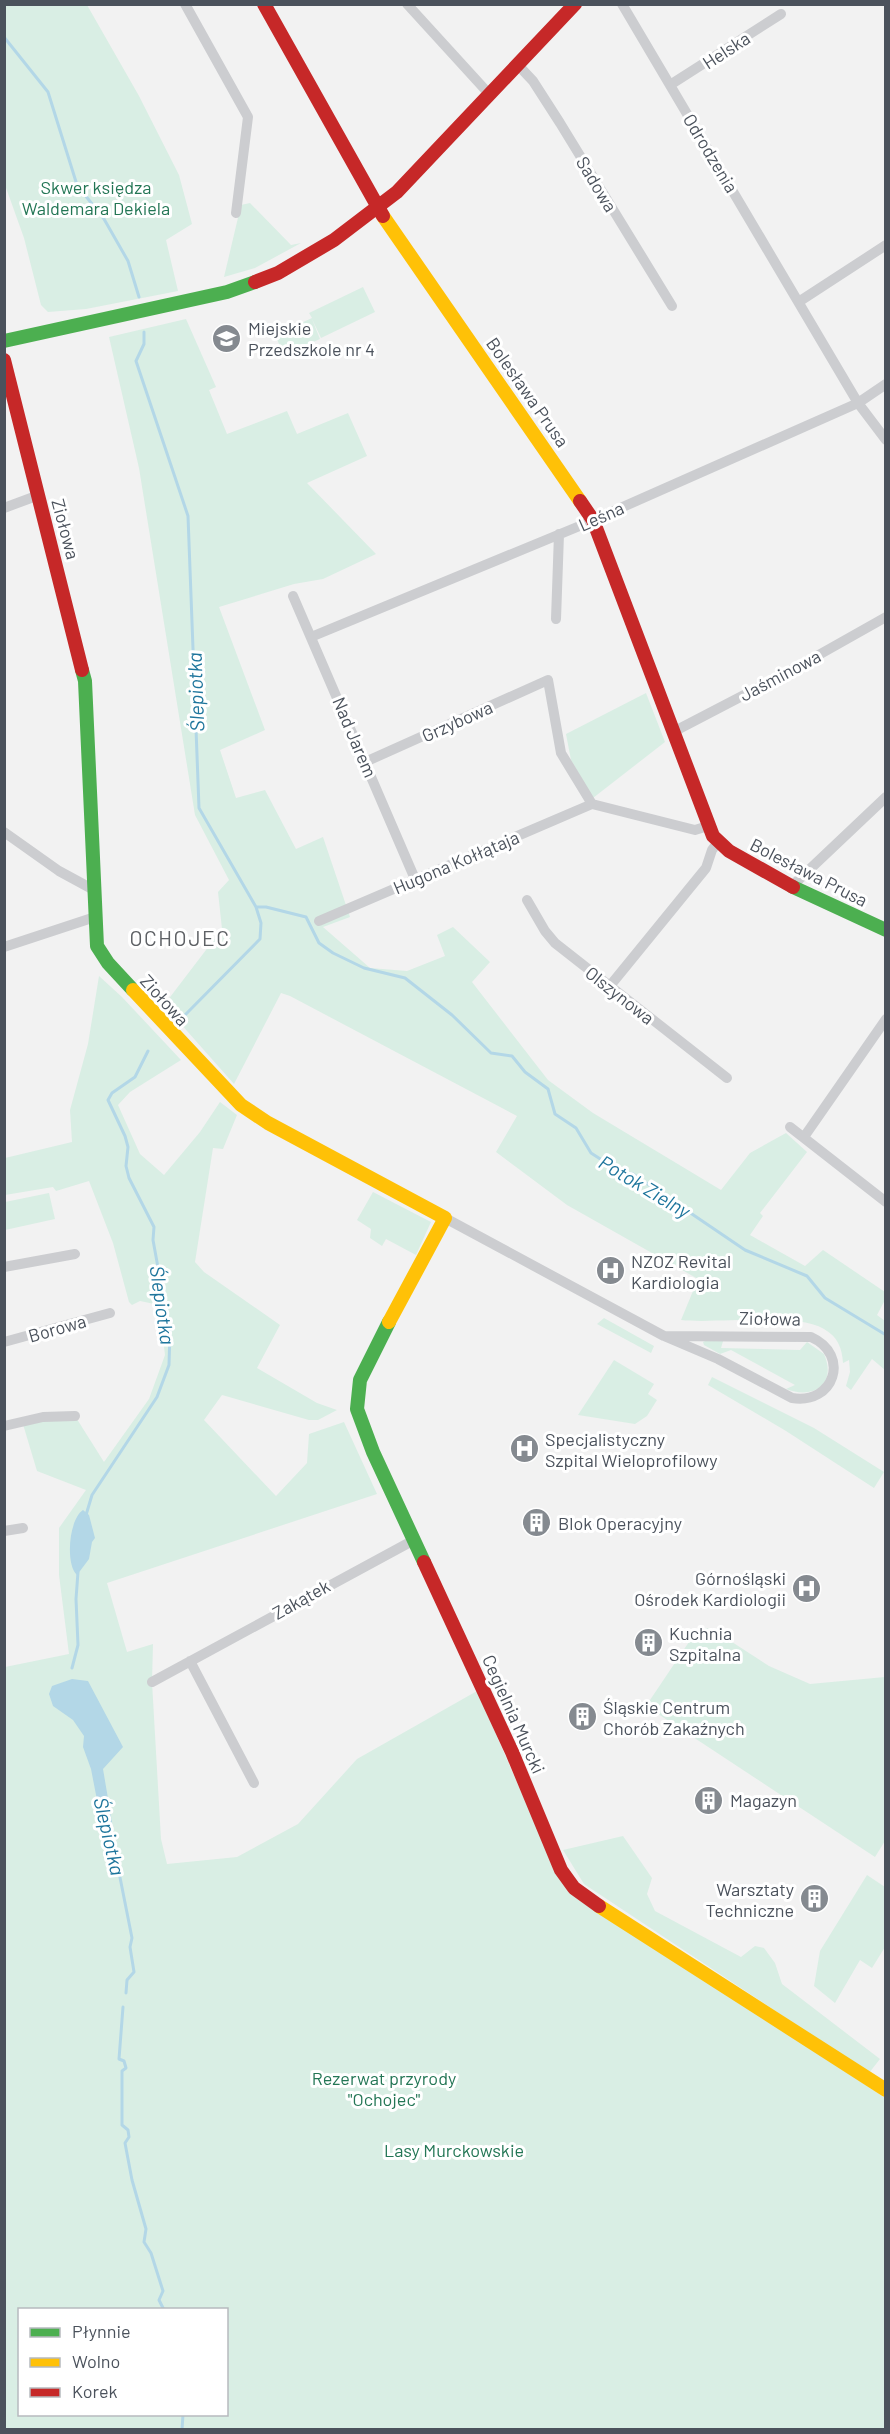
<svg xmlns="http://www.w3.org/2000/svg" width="890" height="2434" font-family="Barlow,sans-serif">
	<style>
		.green { fill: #d9eee4; fill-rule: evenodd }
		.water { fill: #b3d7e7 }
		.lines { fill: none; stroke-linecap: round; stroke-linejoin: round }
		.stream { stroke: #b3d7e7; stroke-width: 3 }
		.street { stroke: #cccdd0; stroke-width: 10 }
		.fast { stroke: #4caf50; stroke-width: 14 }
		.slow { stroke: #ffc107; stroke-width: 14 }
		.jam { stroke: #c62828; stroke-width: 14 }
		.labels { text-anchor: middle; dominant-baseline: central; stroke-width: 6; stroke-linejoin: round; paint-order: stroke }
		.street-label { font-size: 18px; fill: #4b525c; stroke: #fff }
		.park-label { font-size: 18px; fill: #237655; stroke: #fff }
		.poi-label { font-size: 18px; fill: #4b525c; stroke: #fff; text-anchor: start }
		.water-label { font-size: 20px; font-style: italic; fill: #1e759c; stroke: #fff }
		.quarter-label { font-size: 21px; letter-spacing: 1.5px; fill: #5e6165; stroke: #fff }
	</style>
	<rect width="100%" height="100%" fill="#f2f2f2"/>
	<path class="green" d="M5 4 87 5 139 96 179 175 192 224 166 240 178 291 86 309 48 312 41 305 24 238 5 185Z
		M250 203 291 245 301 243 255 268 224 277 241 205Z
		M363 287 375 312 321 338 312 319 320 339 284 355 275 335 312 318 309 313Z
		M186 319 216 387 209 390 227 434 287 411 297 434 348 413 367 456 307 483 376 554 323 579 294 584 219 607 265 730 220 750 236 798 265 790 296 849 323 837 350 917 323 927 370 968 407 971 445 956 437 935 453 927 490 962 472 982 548 1080 593 1113 721 1190 750 1153 786 1133 807 1152 760 1213 763 1216 750 1235 805 1266 823 1250 885 1292V1300L877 1315 885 1321V1370L872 1359 851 1390 846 1386 850 1372 849 1360 843 1363C842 1348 838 1337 824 1329 795 1312 717 1324 681 1320L698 1279 567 1205 496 1152 517 1116 290 996 281 993 234 1084 164 1005 222 929 218 892 229 880 195 815 139 468 109 337Z
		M646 693 665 742 593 798 571 760 566 734Z
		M99 976 122 997 181 1060 130 1092 118 1105 140 1154 164 1175 200 1132 220 1102 237 1115 223 1149 213 1148 195 1262 204 1272 280 1325 257 1368 317 1403 337 1410 318 1420H309L222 1395 204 1420 276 1496 307 1463 309 1434 344 1422 377 1494 107 1583 127 1652 153 1644 152 1682 161 1839 167 1864 237 1857 298 1824 357 1759 477 1691 557 1874 730 1995 885 2098V2429H5V1667L69 1654 59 1575V1528L86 1490 37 1471 22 1421 75 1416 104 1462 149 1399 165 1355 159 1305 140 1301 132 1305 129 1302 113 1243 89 1181 56 1191 53 1187 5 1195V1158L72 1142 70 1110 88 1044ZM20 2310H226V2414H20Z
		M373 1192 431 1222 416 1255 386 1239 382 1246 370 1238 371 1229 357 1220Z
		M49 1193 55 1219 5 1230V1202Z
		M604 1318 654 1346 651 1353 597 1324Z
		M705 1341H723L721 1348 800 1350 807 1342 824 1354C837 1384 814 1400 786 1389L795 1385 731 1350 720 1354 704 1345 703 1342Z
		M614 1360 654 1384 648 1394 657 1400 647 1416 635 1424 578 1415Z
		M712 1377 814 1428 884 1472 874 1488 786 1431 708 1385Z
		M699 1627 712 1629 769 1666 810 1684 885 1677V1841L875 1857 646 1706Z
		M623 1836 652 1878 647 1894 655 1911 741 1957 755 1946 764 1948 775 1963 782 1984 880 2059 869 2073 584 1884 563 1850Z
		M867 1875 885 1887V1947L872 1968 860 1960 835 2003 814 1986 820 1951Z"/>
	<path class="water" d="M83 1510 89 1515 95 1538 92 1542 89 1559 77 1575C65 1564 69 1519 83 1510Z
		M72 1679 88 1681 123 1747 103 1769 113 1828 111 1835 103 1831 91 1769 83 1747 84 1736 73 1720 53 1706 49 1694 52 1686Z"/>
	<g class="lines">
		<path class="stream" d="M4 37 48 92 77 185 104 219 128 261 139 297
			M144 332V344L136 361 188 516 199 808 256 907 261 923 260 939 185 1015
			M256 907H266L306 917 319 943 333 953 364 968 405 978 452 1015 491 1053 512 1056 525 1072 548 1089 555 1114 576 1128 591 1153 619 1171 633 1174 745 1250 807 1276 825 1298 886 1335
			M86 1515 92 1495 157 1397 169 1365 170 1331 158 1282 159 1273 153 1240 154 1227 129 1178 126 1166 128 1147 125 1136 108 1100 112 1093 135 1077 148 1051
			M72 1668 78 1645 76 1599 78 1572
			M111 1832 132 1938 130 1947 134 1972 127 1980 126 1993
			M123 2007 119 2059 124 2061 126 2068 122 2071V2125L128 2130 129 2137 125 2143 132 2180 146 2229 144 2242 151 2253 163 2291 159 2300 164 2310
			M182 2430 183 2414"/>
		<path class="street" d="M185 4 248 117 236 213
			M407 4 490 95
			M622 4 858 403 886 440
			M518 65 533 81 560 123 672 306
			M670 85 781 14
			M800 301 886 245
			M4 508 39 495
			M293 596 415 879
			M556 619 559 534
			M311 637 582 525 858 403 886 384
			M673 732 792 670 886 617
			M365 762 548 680 561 753 592 804 695 830 708 826
			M4 832 59 871 94 890
			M792 886 886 797
			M527 900 545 931 555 943 727 1078
			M319 921 592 804
			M4 947 95 917
			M609 987 706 868 712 850 718 842
			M790 1127 886 1202
			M804 1137 886 1019
			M445 1218 664 1336 718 1359 792 1398C834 1405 851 1355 811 1337L664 1336
			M4 1267 75 1254
			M4 1342 110 1313
			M4 1426 43 1417 75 1416
			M4 1531 23 1528
			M190 1661 254 1783
			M152 1682 414 1540"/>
		<path class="fast" d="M4 341 227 292 255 282
			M82 670 85 681 97 946 108 963 133 990
			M793 887 886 930
			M389 1322 360 1380 357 1409 373 1452 424 1562"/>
		<path class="slow" d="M383 216 580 501
			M133 990 241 1105 268 1123 445 1218 389 1322
			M599 1906 886 2090"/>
		<path class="jam" d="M264 4 383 216
			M255 282 278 273 334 240 397 192 575 4
			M4 360 82 670
			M580 501 593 520 713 836 729 851 793 887
			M424 1562 512 1752 561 1870 574 1888 599 1906"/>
	</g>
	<defs>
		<symbol id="school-disc" viewBox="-11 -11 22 22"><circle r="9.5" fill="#858a90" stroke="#fff"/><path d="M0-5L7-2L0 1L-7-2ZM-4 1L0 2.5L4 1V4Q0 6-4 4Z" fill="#fff"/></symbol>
		<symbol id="hospital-disc" viewBox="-11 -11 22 22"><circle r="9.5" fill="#858a90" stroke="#fff"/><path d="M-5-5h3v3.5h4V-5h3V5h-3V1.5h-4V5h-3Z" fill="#fff"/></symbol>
		<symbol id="building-disc" viewBox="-11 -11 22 22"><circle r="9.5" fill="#858a90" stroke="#fff"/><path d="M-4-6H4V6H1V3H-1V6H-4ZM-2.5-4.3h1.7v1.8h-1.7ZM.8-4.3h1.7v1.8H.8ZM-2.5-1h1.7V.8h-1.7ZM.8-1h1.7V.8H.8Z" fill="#fff"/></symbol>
	</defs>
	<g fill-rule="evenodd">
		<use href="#school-disc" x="210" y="322" width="33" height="33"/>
		<use href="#hospital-disc" x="594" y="1254" width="33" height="33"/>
		<use href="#hospital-disc" x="508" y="1432" width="33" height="33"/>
		<use href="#building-disc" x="520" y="1506" width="33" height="33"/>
		<use href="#hospital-disc" x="790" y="1572" width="33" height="33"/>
		<use href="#building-disc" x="632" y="1626" width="33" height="33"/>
		<use href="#building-disc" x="566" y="1700" width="33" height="33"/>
		<use href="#building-disc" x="692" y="1784" width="33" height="33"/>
		<use href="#building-disc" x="798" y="1882" width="33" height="33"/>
	</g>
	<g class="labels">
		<g class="street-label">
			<text transform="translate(726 50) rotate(-33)">Helska</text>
			<text transform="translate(711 153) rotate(59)">Odrodzenia</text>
			<text transform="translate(597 184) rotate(59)">Sadowa</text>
			<text transform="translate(528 392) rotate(55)">Bolesława Prusa</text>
			<text transform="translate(601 516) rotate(-24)">Leśna</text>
			<text transform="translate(66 529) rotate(75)">Ziołowa</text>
			<text transform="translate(780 675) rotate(-28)">Jaśminowa</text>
			<text transform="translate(457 721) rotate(-24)">Grzybowa</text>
			<text transform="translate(355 737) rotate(67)">Nad Jarem</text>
			<text transform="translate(456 862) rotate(-23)">Hugona Kołłątaja</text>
			<text transform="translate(809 872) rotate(27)">Bolesława Prusa</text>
			<text transform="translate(620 995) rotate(38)">Olszynowa</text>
			<text transform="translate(165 1000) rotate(48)">Ziołowa</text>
			<text transform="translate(770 1318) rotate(1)">Ziołowa</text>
			<text transform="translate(57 1328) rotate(-16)">Borowa</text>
			<text transform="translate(301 1599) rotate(-29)">Zakątek</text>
			<text transform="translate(514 1714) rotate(66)">Cegielnia Murcki</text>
		</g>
		<g class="park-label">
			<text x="96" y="187">Skwer księdza<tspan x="96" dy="21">Waldemara Dekiela</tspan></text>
			<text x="384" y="2078">Rezerwat przyrody<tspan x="384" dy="21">"Ochojec"</tspan></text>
			<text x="454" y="2150">Lasy Murckowskie</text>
		</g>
		<g class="poi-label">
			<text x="248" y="328">Miejskie<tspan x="248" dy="21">Przedszkole nr 4</tspan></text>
			<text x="631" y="1261">NZOZ Revital<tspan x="631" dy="21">Kardiologia</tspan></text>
			<text x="545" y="1439">Specjalistyczny<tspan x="545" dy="21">Szpital Wieloprofilowy</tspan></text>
			<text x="558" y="1523">Blok Operacyjny</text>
			<text x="786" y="1578" text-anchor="end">Górnośląski<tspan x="786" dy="21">Ośrodek Kardiologii</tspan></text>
			<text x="669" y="1633">Kuchnia<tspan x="669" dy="21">Szpitalna</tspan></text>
			<text x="603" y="1707">Śląskie Centrum<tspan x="603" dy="21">Chorób Zakaźnych</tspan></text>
			<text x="730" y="1800">Magazyn</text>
			<text x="794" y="1889" text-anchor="end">Warsztaty<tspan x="794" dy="21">Techniczne</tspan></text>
		</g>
		<g class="water-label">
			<text transform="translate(195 692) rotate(-92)">Ślepiotka</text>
			<text transform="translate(645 1186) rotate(31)">Potok Zielny</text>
			<text transform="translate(163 1305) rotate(82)">Ślepiotka</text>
			<text transform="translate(110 1836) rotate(77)">Ślepiotka</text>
		</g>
		<g class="quarter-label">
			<text x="180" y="937">OCHOJEC</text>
		</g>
	</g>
	<rect width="890" height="2434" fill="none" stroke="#4b525c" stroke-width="12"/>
	<rect x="18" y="2308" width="210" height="108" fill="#ffffff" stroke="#b7babe" stroke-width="1.5"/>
	<rect x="30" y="2328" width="30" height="9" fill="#4caf50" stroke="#b7babe" stroke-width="1.5"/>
	<text x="72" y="2338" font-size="18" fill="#4b525c">Płynnie</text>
	<rect x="30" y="2358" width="30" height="9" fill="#ffc107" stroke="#b7babe" stroke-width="1.5"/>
	<text x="72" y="2368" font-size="18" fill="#4b525c">Wolno</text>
	<rect x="30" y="2388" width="30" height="9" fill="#c62828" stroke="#b7babe" stroke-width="1.5"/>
	<text x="72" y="2398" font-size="18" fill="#4b525c">Korek</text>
</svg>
